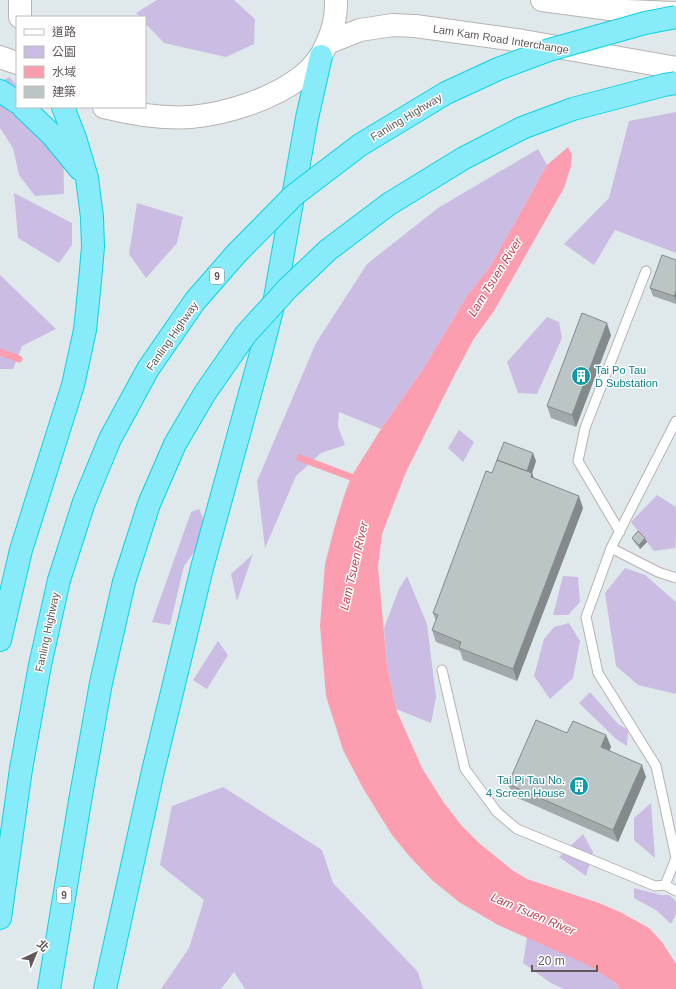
<svg xmlns="http://www.w3.org/2000/svg" width="676" height="989" font-family="Helvetica,'Noto Sans TC',sans-serif">
	<style>
		.green { fill: #cbbce3 }
		.water { fill: #fc9eaf }
		.lines { fill: none; stroke-linecap: round; stroke-linejoin: round }
		.stream { stroke: #fc9eaf; stroke-width: 7 }
		.lane-casing { stroke: #b7b1b0; stroke-width: 11 }
		.secondary-casing { stroke: #bab1b1; stroke-width: 24 }
		.highway-casing { stroke: #06d4e4; stroke-width: 24 }
		.lane { stroke: #fff; stroke-width: 9 }
		.secondary { stroke: #fff; stroke-width: 22 }
		.highway { stroke: #88ebf9; stroke-width: 22 }
		.highway-bridge-casing { stroke: #06d4e4; stroke-width: 24; stroke-linecap: butt }
		.highway-bridge { stroke: #88ebf9; stroke-width: 22 }
		.wall { fill: #a2a9aa }
		.shaded-wall { fill: #848a8b }
		.building { fill: #bcc5c6; stroke: #848a8b }
		.labels { text-anchor: middle; dominant-baseline: central; stroke-width: 3; stroke-linejoin: round; paint-order: stroke }
		.shield { fill: #fff; stroke: #908a8b; stroke-width: 1 }
		.shield-label { font-size: 10px; font-weight: bold; fill: #605859 }
		.street-label { font-size: 11px; fill: #605859; stroke: #fff }
		.culture-label { font-size: 11px; fill: #0d838f; stroke: #fff; text-anchor: start }
		.water-label { font-size: 12px; font-style: italic; fill: #be424f; stroke: #fff }
	</style>
	<rect width="100%" height="100%" fill="#dfe9eb"/>
	<path class="green" d="M157 0H234L255 19 254 44 226 57 164 43 145 23V17H140L136 13Z
		M9 77 17 85V107L63 131 64 194 35 196 19 175 13 148 0 128V82Z
		M676 112V253L615 230 594 265 564 244 609 198 629 121Z
		M538 149 547 165 491 265 467 296 423 369 381 429 339 412 338 427 345 445 321 453 296 476 265 548 257 481 316 343 367 264 438 208Z
		M14 193 72 223V245L59 263 18 238Z
		M137 203 183 217 177 243 146 278 129 254Z
		M0 275 56 329 22 346 13 369H0Z
		M547 317 559 322 562 338 537 394 518 393 507 362Z
		M459 430 474 442 463 462 448 448Z
		M657 495 676 507V535L675 548 654 551 631 522Z
		M199 509 209 531 184 566 170 625 152 622 191 512Z
		M253 554 237 601 231 574Z
		M625 568 645 575 676 602V694L638 685 616 666 605 593Z
		M407 576 427 624 436 697 431 723 396 709 387 666 384 628 399 589Z
		M563 576 578 577 580 602 568 615H553Z
		M569 623 580 641 573 678 550 699 534 676 544 639 554 627Z
		M218 641 228 655 207 689 193 680Z
		M590 692 618 724 628 730 627 746 616 739 579 703Z
		M223 787 322 850 333 883 418 972 423 989H245L234 972 221 989H161L189 948 204 900 160 865 172 806Z
		M651 803 655 858 634 840V818Z
		M583 834 593 852 586 876 559 857Z
		M634 888 661 895H669L676 901V914L671 924 656 910 634 898Z
		M527 937C557 951 598 963 620 989H564L551 983 523 963Z"/>
	<path class="water" d="M568 147 572 155 571 166 564 188 494 311 473 340 454 376 406 472 382 534 378 567 387 666 396 709 422 768 444 803 462 826 479 843 512 870 527 879 599 903 620 912 649 928 662 942 676 964V989H620L615 983 595 969 575 959 498 925 459 902 432 880 410 857 392 835 364 790 343 750 326 696 320 626 325 564 334 529 344 496 351 477 381 429 423 369 467 296 491 265 547 165Z"/>
	<g class="lines">
		<path class="stream" d="M0 352 19 359
			M300 458 351 477 359 481"/>
		<defs>
			<path id="lane" d="M676 421 611 548 658 572 676 578
				M620 532 578 461 585 428 646 271
				M442 670 465 769 497 812 517 829 655 886 665 885 676 858 656 766 598 673 586 617 611 548
				M665 885 676 891"/>
			<path id="secondary" d="M20 0V17
				M542 0 610 9 627 11 674 13
				M327 43 360 30 393 25 415 26 523 41 676 68
				M0 57 17 63
				M104 107C132 114 162 119 191 117 226 114 273 99 301 77 324 60 337 28 336 0"/>
			<path id="highway" d="M0 91 17 102
				M23 107 52 135 80 169
				M0 640 21 550 73 385 85 330 90 281 93 247 92 217 87 178 75 138 63 107
				M0 918 21 769
				M49 989 80 801
				M105 989 153 771 202 568 260 357 275 298 307 118 321 56"/>
		</defs>
		<use href="#lane" class="lane-casing"/>
		<use href="#secondary" class="secondary-casing"/>
		<use href="#highway" class="highway-casing"/>
		<use href="#lane" class="lane"/>
		<use href="#secondary" class="secondary"/>
		<use href="#highway" class="highway"/>
		<defs>
			<path id="highway-bridge" d="M21 769 40 665 59 580 84 502 110 439 148 369 195 301 236 254 293 196 360 145 446 93 498 69 549 50 645 23 676 17
				M80 801 101 683 124 582 149 504 175 444 205 393 246 334 288 288 328 250 389 204 464 158 522 128 573 109 664 85 676 83"/>
		</defs>
		<use href="#highway-bridge" class="highway-bridge-casing"/>
		<use href="#highway-bridge" class="highway-bridge"/>
	</g>
	<path class="wall" d="M676 260V304L653 296 650 288Z
		M611 335 576 427 551 418 547 406Z
		M536 461 532 473 534 478 583 508 517 681 463 660 460 651 436 642 432 630 436 621 433 613Z
		M632 538 647 542 640 549 634 542Z
		M606 735 611 747 609 751 646 777 618 842 513 796 508 784Z"/>
	<path class="shaded-wall" d="M676 291V302L674 296Z
		M607 323 611 335 576 427 572 415Z
		M533 453 536 461 532 473 536 485 527 471Z
		M579 496 583 508 517 681 513 669Z
		M645 538 647 542 640 549 639 545Z
		M606 735 611 747 605 759 601 747Z
		M642 765 646 777 618 842 613 830Z"/>
	<path class="building" d="M662 255 676 260V291L674 296 650 288Z
		M582 313 607 323 572 415 547 406Z
		M504 442 533 453 527 471 497 460Z
		M497 460 532 473 531 477 579 496 513 669 459 648 461 642 432 630 438 615 433 613 486 471 492 473Z
		M638 531 645 538 639 545 632 538Z
		M536 720 567 733 573 721 606 735 601 747 642 765 613 830 508 784Z"/>
	<defs>
		<symbol id="building-disc" viewBox="-11 -11 22 22"><circle r="9.5" fill="#0f9aa8" stroke="#fff"/><path d="M-4-6H4V6H1V3H-1V6H-4ZM-2.5-4.3h1.7v1.8h-1.7ZM.8-4.3h1.7v1.8H.8ZM-2.5-1h1.7V.8h-1.7ZM.8-1h1.7V.8H.8Z" fill="#fff"/></symbol>
	</defs>
	<g fill-rule="evenodd">
		<use href="#building-disc" x="570" y="365" width="22" height="22"/>
		<use href="#building-disc" x="568" y="775" width="22" height="22"/>
	</g>
	<g class="labels">
		<g class="shield">
			<rect x="210" y="268" width="14" height="16" rx="3"/>
			<rect x="57" y="887" width="14" height="16" rx="3"/>
		</g>
		<g class="shield-label">
			<text x="217" y="276">9</text>
			<text x="64" y="895">9</text>
		</g>
		<g class="street-label">
			<text transform="translate(501 39) rotate(9)">Lam Kam Road Interchange</text>
			<text transform="translate(406 117) rotate(-31)">Fanling Highway</text>
			<text transform="translate(172 336) rotate(-55)">Fanling Highway</text>
			<text transform="translate(47 632) rotate(-78)">Fanling Highway</text>
		</g>
		<g class="culture-label">
			<text x="595" y="370">Tai Po Tau<tspan x="595" dy="13">D Substation</tspan></text>
			<text x="565" y="780" text-anchor="end">Tai Pi Tau No.<tspan x="565" dy="13">4 Screen House</tspan></text>
		</g>
		<g class="water-label">
			<text transform="translate(495 277) rotate(-58)">Lam Tsuen River</text>
			<text transform="translate(354 566) rotate(-77)">Lam Tsuen River</text>
			<text transform="translate(533 914) rotate(23)">Lam Tsuen River</text>
		</g>
	</g>
	<rect x="16" y="16" width="130" height="92" fill="#ffffff" stroke="#bfbcbd"/>
	<rect x="24" y="29" width="20" height="6" fill="#ffffff" stroke="#bfbcbd"/>
	<text x="52" y="36" font-size="12" fill="#605859">道路</text>
	<rect x="24" y="46" width="20" height="12" fill="#cbbce3" stroke="#bfbcbd"/>
	<text x="52" y="56" font-size="12" fill="#605859">公園</text>
	<rect x="24" y="66" width="20" height="12" fill="#fc9eaf" stroke="#bfbcbd"/>
	<text x="52" y="76" font-size="12" fill="#605859">水域</text>
	<rect x="24" y="86" width="20" height="12" fill="#bcc5c6" stroke="#bfbcbd"/>
	<text x="52" y="96" font-size="12" fill="#605859">建築</text>
	<g transform="translate(36 953) rotate(44)" stroke="#ffffff" stroke-width="3" paint-order="stroke">
	<path d="M0-3L7 15L0 10L-7 15Z" fill="#605859"/>
	<text y="-6" font-size="11" font-weight="bold" text-anchor="middle" fill="#605859">北</text>
	</g>
	<path d="M532 965v6h65v-6" fill="none" stroke="#605859" stroke-width="2"/>
	<text x="538" y="965" font-size="12" fill="#605859" stroke="#ffffff" stroke-width="3" paint-order="stroke">20 m</text>
</svg>
